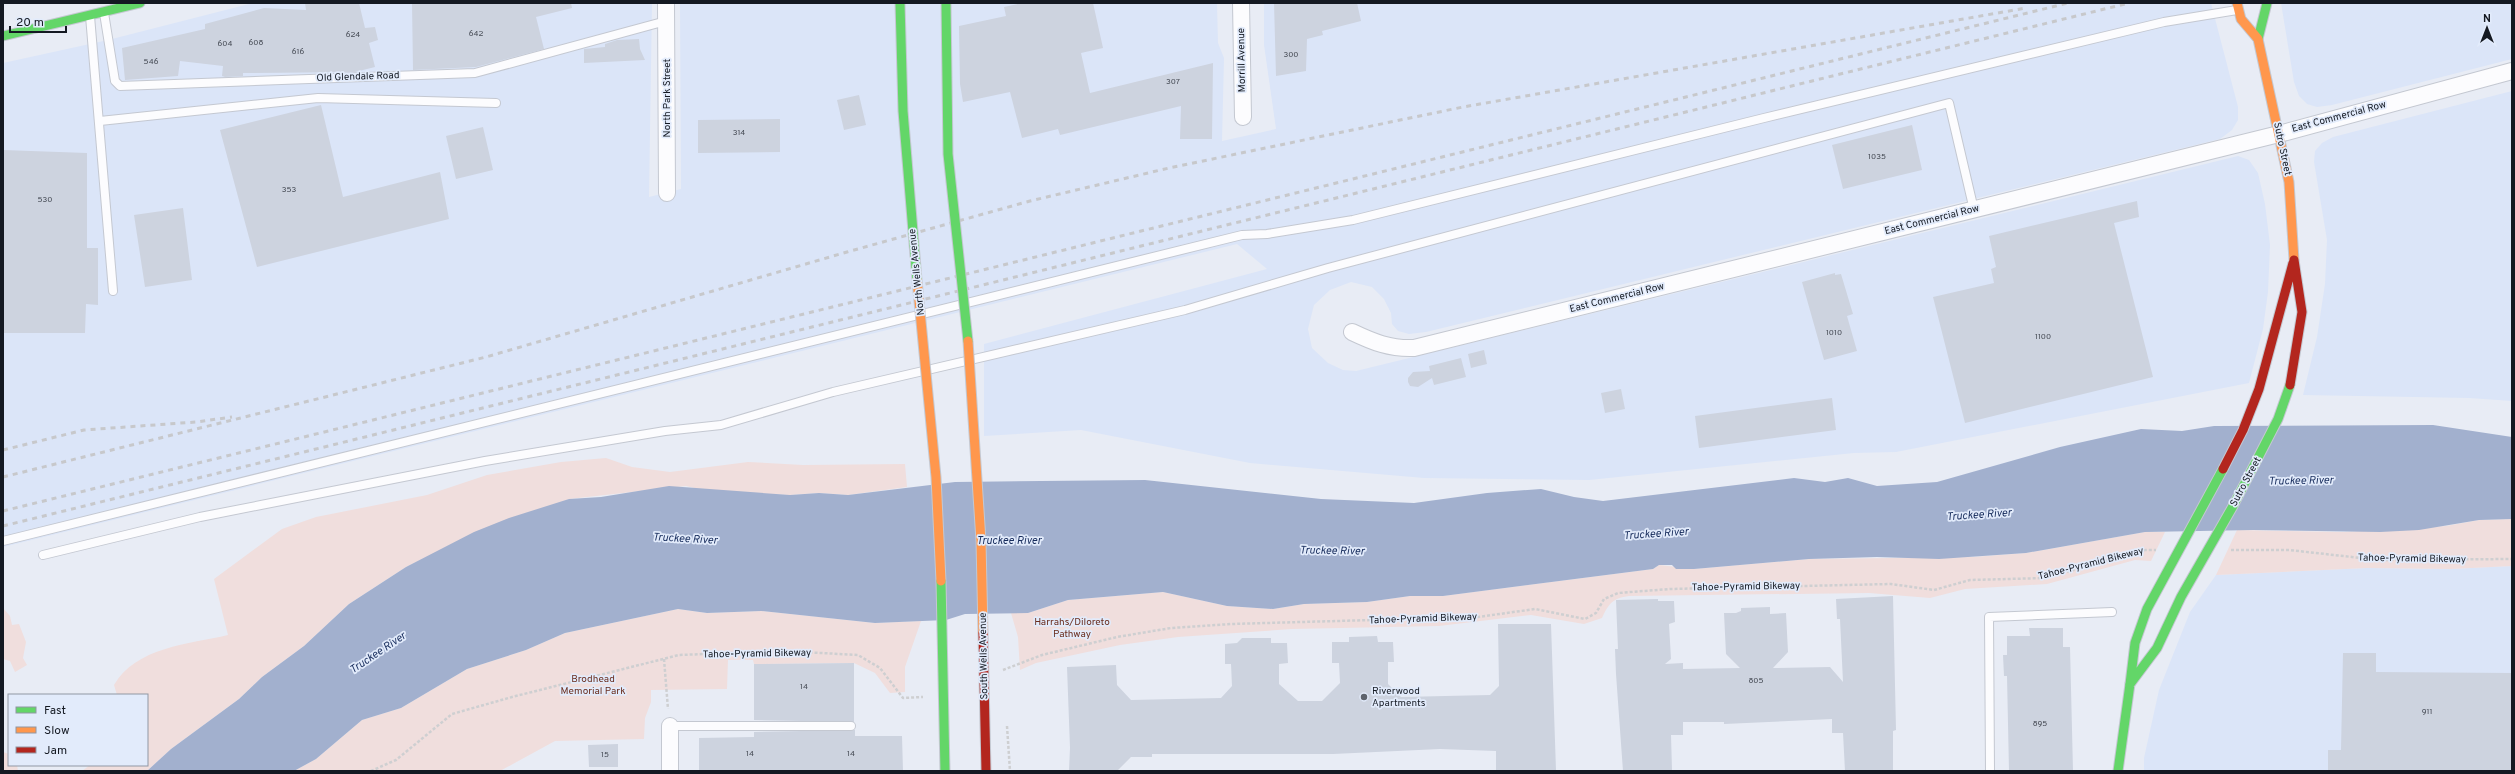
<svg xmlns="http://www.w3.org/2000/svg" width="2515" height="774" font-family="Overpass,sans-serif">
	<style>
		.built { fill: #dbe5f8 }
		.green { fill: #f0dedd }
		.water { fill: #a2b0ce }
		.building { fill: #cdd3df }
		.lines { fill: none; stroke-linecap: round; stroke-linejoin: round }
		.lane-casing { stroke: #c4c8d1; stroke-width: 10 }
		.street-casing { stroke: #c4c8d1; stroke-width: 18 }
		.fast-casing { stroke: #c4c8d1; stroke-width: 11 }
		.slow-casing { stroke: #c4c8d1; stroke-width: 11 }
		.path { stroke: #cecfd1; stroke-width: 2.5; stroke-dasharray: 3 2; stroke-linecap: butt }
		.lane { stroke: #fcfcfe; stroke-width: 8 }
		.street { stroke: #fcfcfe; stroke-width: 16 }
		.fast { stroke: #63d668; stroke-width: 9 }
		.slow { stroke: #ff974d; stroke-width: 9 }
		.rail { stroke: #c7c8cb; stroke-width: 3; stroke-dasharray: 5 5; stroke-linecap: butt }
		.fast-bridge-casing { stroke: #c4c8d1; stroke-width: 11; stroke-linecap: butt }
		.slow-bridge-casing { stroke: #c4c8d1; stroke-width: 11; stroke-linecap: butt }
		.jam-bridge-casing { stroke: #c4c8d1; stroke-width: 11; stroke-linecap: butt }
		.fast-bridge { stroke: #63d668; stroke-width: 9 }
		.slow-bridge { stroke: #ff974d; stroke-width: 9 }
		.jam-bridge { stroke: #b3261e; stroke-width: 9 }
		.poi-dot { fill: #5e636c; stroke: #e2ebfb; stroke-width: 1.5 }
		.labels { text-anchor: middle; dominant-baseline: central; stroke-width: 3.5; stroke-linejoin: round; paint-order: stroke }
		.number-label { font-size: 8px; fill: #454a54 }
		.street-label { font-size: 10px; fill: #141922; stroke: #e2ebfb }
		.park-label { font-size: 10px; fill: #6a2d1e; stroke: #e2ebfb }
		.poi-label { font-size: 10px; fill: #141922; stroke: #e2ebfb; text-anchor: start }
		.water-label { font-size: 11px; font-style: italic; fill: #172c5c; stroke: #e2ebfb }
	</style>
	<rect width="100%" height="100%" fill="#e8ecf5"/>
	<path class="built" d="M253 3H652L649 197 681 189 680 3H1217L1218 43 1224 58 1222 141 1276 129 1264 45V3H2211L2238 107V120L2232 130 2220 139 1426 332 1409 334 1398 331 1392 324 1391 313 1384 299 1372 287 1351 282 1330 290 1314 305 1308 329 1312 348 1328 363 1343 370 1356 371 2238 156 2249 160 2258 173 2265 204 2270 245 2268 292 2263 329 2249 383 1896 452 1854 453 1589 480 1424 478 1250 463 1081 430 984 436V344L1267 269 1237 244 3 547V63L108 40Z
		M2281 3H2512V59L2332 105 2317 107 2307 104 2299 96 2294 82Z
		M2512 91V401L2469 398 2303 395 2317 337 2325 284 2327 240 2314 162 2315 151 2322 143 2333 137Z
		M2512 566V771H2144V758L2159 690 2190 612 2216 575 2367 568 2451 569Z"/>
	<path class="green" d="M606 458 632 467 670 472 748 462 803 465 905 464 907 487 848 495 819 493 790 495 707 491 686 486 569 499 435 553 406 567 349 604 304 646 262 677 239 699 171 749 147 771H82L90 765H147V695H117L114 685C136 647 189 644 228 635L214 579 282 529 316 517 427 495 487 475 561 462Z
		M2512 519V566L2451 569 2367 568 2216 575 2237 530 2344 532 2446 526 2479 520Z
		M2145 532H2165L2151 561 2135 560 2047 584 1965 589 1930 598 1869 593 1629 596C1613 598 1609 603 1602 618L1584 624 1531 615 1439 626 1292 629 1178 637 1120 645 1036 663 1020 670 1018 637 1011 613H1028L1068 600 1163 592 1227 606 1273 609 1304 604 1367 602 1410 596H1443L1653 569 1659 565 1694 569 1809 559 1973 557 2026 553Z
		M3 608 10 616 12 625 19 624 26 642 23 658 27 665 15 672 10 661 3 659Z
		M678 609 707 613 761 611 875 623 921 621 905 667V692L890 693 875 673 854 663 754 664 753 660H728L727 689 651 690V702L645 718 644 739 555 741 500 771H294L316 759 362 720 401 708 467 669 526 650 565 633Z
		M3 752 9 754V765H17L18 771H3Z"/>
	<path class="water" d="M2433 425 2512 437V519L2479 520 2419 530 2380 532 2253 530 2145 532 2026 553 1939 559 1877 557 1809 559 1694 569H1676L1672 565H1659L1653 569 1443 596H1410L1367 602 1304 604 1273 609 1227 606 1163 592 1068 600 1028 613 965 614 946 620 875 623 761 611 707 613 678 609 565 633 526 650 467 669 401 708 362 720 316 759 294 771H147L171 749 239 699 262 677 304 646 349 604 406 567 474 532 509 518 569 499 601 497 669 486 790 495 819 493 848 495 955 482 1145 480 1321 499 1414 503 1487 493 1541 489 1574 497 1603 501 1794 478 1825 482 1848 478 1877 486 1937 482 2060 447 2141 429 2182 431 2214 426Z"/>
	<path class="building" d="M305 3H359L365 28 375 27 378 40 369 43 375 67 355 72 243 73V76L225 77 222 76 223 66 180 61 178 76 125 80 122 48 205 29V24L264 8 306 10Z
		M412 3H571L572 8 536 17 544 49 476 67 413 70Z
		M1022 3H1093L1103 48 1081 53 1090 93 1213 63 1212 139H1180L1181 106 1060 135 1058 129 1022 138 1010 92 963 102 960 84 959 26 1006 16 1004 7Z
		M1274 3H1357L1361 21 1322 31 1323 35 1307 39 1306 71 1276 76Z
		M639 39 640 49 645 60 584 63V49L605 47V44L617 40Z
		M859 95 866 125 844 130 837 100Z
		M321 105 343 197 440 172 449 219 257 267 220 130Z
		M780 119V152L698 153V120Z
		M1912 125 1922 170 1843 189 1832 145Z
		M483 127 493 170 456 179 446 136Z
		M3 150 87 153V248H98V305L86 304 85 333H3Z
		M2137 201 2139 217 2114 223 2153 377 1965 423 1933 297 1994 283 1991 269 1996 267 1989 236Z
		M183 208 192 280 145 287 134 215Z
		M1835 273V275L1841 274 1853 314 1847 316 1857 351 1824 360 1802 282Z
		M1484 350 1487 364 1471 368 1468 354Z
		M1461 358 1466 377 1434 385 1432 378 1418 387 1410 386 1408 382V378L1413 372 1430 371 1429 366Z
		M1621 389 1625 409 1605 413 1601 393Z
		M1832 398 1836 430 1699 448 1695 416Z
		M1893 596 1896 730 1893 731V771H1845L1843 733H1832V719L1724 724V722H1683V735H1671L1672 770 1623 771 1616 674 1615 649H1618L1616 600 1658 599V601H1674L1675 622 1669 624 1671 659 1665 664 1683 663V669L1740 668 1726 654 1724 613H1736L1741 611V608L1770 607V614L1786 613 1788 652 1773 668 1830 667 1843 682 1840 619H1837L1836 599Z
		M1498 624H1551L1556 770 1496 771V751L1440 749 1333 754H1152V757H1131L1117 771H1069L1070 748 1067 667 1116 665 1117 685 1131 700 1221 698 1232 686 1231 664H1225V644L1237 643 1242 638H1271V643H1287L1288 663 1279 664V684L1298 701H1322L1340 683 1339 663H1332V642H1349V637L1377 636 1378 642H1393L1394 662H1388V684L1401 697 1490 695 1499 686Z
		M2029 628H2063V647H2070L2073 771H2009L2007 676H2004L2003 655H2007V636H2030Z
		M2343 653H2376V672L2512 673V771H2328V750H2341Z
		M854 663V722L754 720V664Z
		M855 730V736H902L903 771H699V738L754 737V732Z
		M618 744V767H589L588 745Z"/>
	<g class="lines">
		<defs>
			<path id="lane" d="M104 13 115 81 120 86 475 73 666 21
				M90 16 113 291
				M100 121 318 98 496 103
				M3 541 1242 235 1267 234 1353 220 1764 118 2164 22 2237 10
				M43 555 200 517 485 461 665 431 721 425 833 392 1185 310 1328 268 1949 103 1974 210
				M670 726H851
				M1990 771 1989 617 2112 612"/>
			<path id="street" d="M666 3 667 193
				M1241 3 1243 117
				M1352 332C1373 342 1390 349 1414 348L2279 134 2512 71
				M670 726V771"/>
			<path id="fast" d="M3 36 140 3
				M2258 39 2267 3
				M2118 771 2130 684"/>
			<path id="slow" d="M2237 3 2241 19 2258 39 2289 182 2294 260"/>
		</defs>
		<use href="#lane" class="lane-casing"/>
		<use href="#street" class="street-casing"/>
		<use href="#fast" class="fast-casing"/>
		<use href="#slow" class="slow-casing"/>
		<path class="path" d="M2231 550H2289L2379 560 2512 559
			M664 659 668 709
			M1003 670 1042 655 1117 637 1171 628 1231 624 1478 617 1535 609 1585 619 1596 613 1604 599 1618 593 1670 589 1891 584 1934 590 1970 580 2045 578 2145 550H2156
			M1007 726 1010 771
			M371 771 396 760 452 714 512 697 679 655 784 651 858 655 880 668 903 698 923 697"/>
		<use href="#lane" class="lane"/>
		<use href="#street" class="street"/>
		<use href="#fast" class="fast"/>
		<use href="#slow" class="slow"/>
		<path class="rail" d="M3 450 84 430 196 422 232 417
			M3 477 486 357 847 252 1030 201 1169 168 1463 107 2026 8
			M3 511 2068 3
			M3 526 2129 3"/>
		<defs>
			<path id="fast-bridge" d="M900 3 903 111 917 280
				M946 3 948 154 968 341
				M941 581 945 771
				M2130 684 2157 648 2181 597 2233 506 2278 419 2290 385
				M2130 684 2135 643 2147 609 2223 469"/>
			<path id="slow-bridge" d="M917 280 936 477 941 581
				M968 341 981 541 983 633"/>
			<path id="jam-bridge" d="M2290 385 2302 312 2294 260
				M2223 469 2243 430 2259 389 2293 263
				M983 633 986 771"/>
		</defs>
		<use href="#fast-bridge" class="fast-bridge-casing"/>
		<use href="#slow-bridge" class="slow-bridge-casing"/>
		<use href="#jam-bridge" class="jam-bridge-casing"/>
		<use href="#fast-bridge" class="fast-bridge"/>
		<use href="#slow-bridge" class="slow-bridge"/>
		<use href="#jam-bridge" class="jam-bridge"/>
	</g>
	<circle class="poi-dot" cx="1364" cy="697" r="4"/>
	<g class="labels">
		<g class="number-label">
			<text x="476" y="34">642</text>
			<text x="353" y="35">624</text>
			<text x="256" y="43">608</text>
			<text x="225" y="44">604</text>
			<text x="298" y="52">616</text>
			<text x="1291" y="55">300</text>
			<text x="151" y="62">546</text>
			<text x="1173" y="82">307</text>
			<text x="739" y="133">314</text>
			<text x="1877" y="157">1035</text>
			<text x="289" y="190">353</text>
			<text x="45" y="200">530</text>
			<text x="1834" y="333">1010</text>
			<text x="2043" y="337">1100</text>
			<text x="1756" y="681">805</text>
			<text x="804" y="687">14</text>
			<text x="2427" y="712">911</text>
			<text x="2040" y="724">895</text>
			<text x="750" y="754">14</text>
			<text x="851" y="754">14</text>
			<text x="605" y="755">15</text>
		</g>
		<g class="street-label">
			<text transform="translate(1242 60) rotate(-91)">Morrill Avenue</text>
			<text transform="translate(358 77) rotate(-2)">Old Glendale Road</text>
			<text transform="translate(667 98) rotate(-90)">North Park Street</text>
			<text transform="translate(2339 117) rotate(-15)">East Commercial Row</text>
			<text transform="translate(2282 149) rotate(78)">Sutro Street</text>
			<text transform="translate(1932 220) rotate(-14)">East Commercial Row</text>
			<text transform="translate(917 272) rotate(-96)">North Wells Avenue</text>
			<text transform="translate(1617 298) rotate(-14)">East Commercial Row</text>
			<text transform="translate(2246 482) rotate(-62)">Sutro Street</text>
			<text transform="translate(2412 559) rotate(1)">Tahoe-Pyramid Bikeway</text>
			<text transform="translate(2091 564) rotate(-14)">Tahoe-Pyramid Bikeway</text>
			<text transform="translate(1746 587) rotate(-1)">Tahoe-Pyramid Bikeway</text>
			<text transform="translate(1423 619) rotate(-2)">Tahoe-Pyramid Bikeway</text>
			<text transform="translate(757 654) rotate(-1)">Tahoe-Pyramid Bikeway</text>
			<text transform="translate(984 656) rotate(-91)">South Wells Avenue</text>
		</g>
		<g class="park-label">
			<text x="1072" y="622">Harrahs/Diloreto<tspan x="1072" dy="12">Pathway</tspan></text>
			<text x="593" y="679">Brodhead<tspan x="593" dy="12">Memorial Park</tspan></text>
		</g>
		<g class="poi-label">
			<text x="1372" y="691">Riverwood<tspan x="1372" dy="12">Apartments</tspan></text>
		</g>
		<g class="water-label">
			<text transform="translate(2301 481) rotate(-1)">Truckee River</text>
			<text transform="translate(1979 515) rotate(-4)">Truckee River</text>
			<text transform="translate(1656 534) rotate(-4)">Truckee River</text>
			<text transform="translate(685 539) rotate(3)">Truckee River</text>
			<text x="1009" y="541">Truckee River</text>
			<text transform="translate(1332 551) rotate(1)">Truckee River</text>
			<text transform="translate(378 653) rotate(-34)">Truckee River</text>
		</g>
	</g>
	<rect width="2515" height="774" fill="none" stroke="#141922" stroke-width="8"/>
	<rect x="8" y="694" width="140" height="72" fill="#e2ebfb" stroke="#9097a4"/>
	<rect x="16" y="707" width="20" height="6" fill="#63d668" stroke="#9097a4"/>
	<text x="44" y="714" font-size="12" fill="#141922">Fast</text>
	<rect x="16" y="727" width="20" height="6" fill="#ff974d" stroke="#9097a4"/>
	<text x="44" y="734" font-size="12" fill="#141922">Slow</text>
	<rect x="16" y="747" width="20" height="6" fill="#b3261e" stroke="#9097a4"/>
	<text x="44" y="754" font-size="12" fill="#141922">Jam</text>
	<g transform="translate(2487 28)" stroke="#e2ebfb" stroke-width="3" paint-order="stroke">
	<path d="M0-3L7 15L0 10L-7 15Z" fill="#141922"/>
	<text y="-6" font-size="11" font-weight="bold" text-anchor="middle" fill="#141922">N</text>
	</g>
	<path d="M10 26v6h56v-6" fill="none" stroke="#141922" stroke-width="2"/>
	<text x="16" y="26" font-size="12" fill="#141922" stroke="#e2ebfb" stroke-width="3" paint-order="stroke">20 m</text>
</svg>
